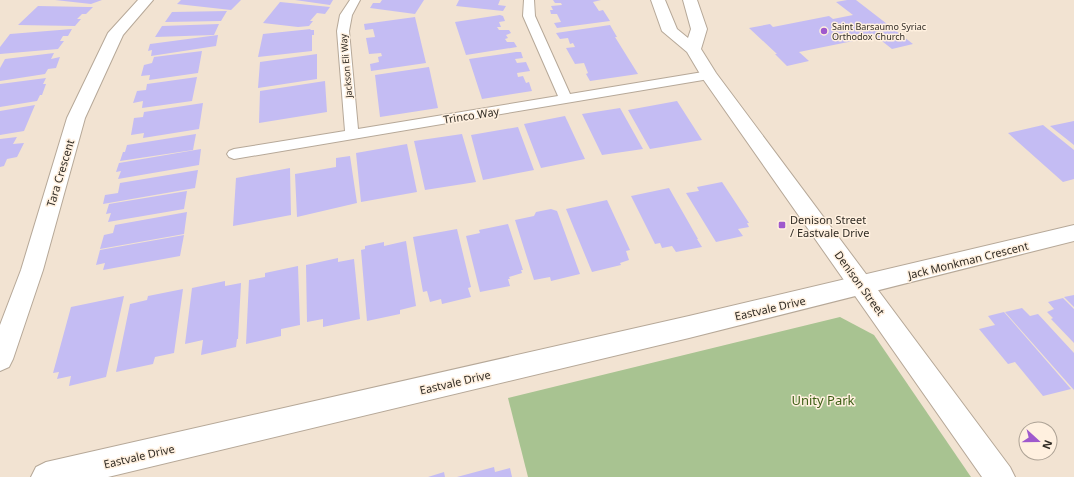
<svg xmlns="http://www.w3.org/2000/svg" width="1074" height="477" font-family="'Noto Sans',sans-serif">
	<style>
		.green { fill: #a8c391 }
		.building { fill: #c4bcf3 }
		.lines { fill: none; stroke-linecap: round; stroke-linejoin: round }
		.lane-casing { stroke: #b6a898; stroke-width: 2 }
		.street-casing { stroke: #b6a898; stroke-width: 2 }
		.secondary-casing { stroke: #b6a898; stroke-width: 2 }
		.lane { fill: #fff; fill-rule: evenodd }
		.street { fill: #fff; fill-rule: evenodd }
		.secondary { fill: #fff; fill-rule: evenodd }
		.poi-dot { fill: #9f59cd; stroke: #fff0df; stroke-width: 1.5 }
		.labels { text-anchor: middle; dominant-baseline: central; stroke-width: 3; stroke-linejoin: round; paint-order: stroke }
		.far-poi-label { font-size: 9px; fill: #312c25; stroke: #fff0df; text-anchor: start }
		.far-street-label { font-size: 9px; fill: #312c25; stroke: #fff0df }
		.street-label { font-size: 11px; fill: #312c25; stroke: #fff0df }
		.poi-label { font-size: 11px; fill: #312c25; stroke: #fff0df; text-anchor: start }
		.near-park-label { font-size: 13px; fill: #3d5e15; stroke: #fff0df }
	</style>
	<rect width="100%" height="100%" fill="#f2e3d2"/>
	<path class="green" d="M840 317 874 335 971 477H528L508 398Z"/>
	<path class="building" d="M55 0H102L91 4Z
		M181 0H241L231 10 177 4Z
		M295 0H333L330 5Z
		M382 0H424L415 14 370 8 373 3H380Z
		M459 0H500L498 5 506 6 503 11 456 6Z
		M553 0H601L593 2 599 11 603 10 610 21 557 28 554 23 561 22 557 14H551L550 10H553L551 6 562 5 561 3H555Z
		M847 0H856L913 44 892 49 873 34 855 38 858 40 799 52 809 61 787 66 775 54H777L749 28 770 24 773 27 829 16 833 19 853 15 836 2Z
		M280 2 330 7 325 14 317 13 310 21H313L309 26 298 27 263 23Z
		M38 6 88 7H93L86 14H82L77 19H81L75 26 18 25Z
		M227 11 221 21 165 22 172 12Z
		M500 15 503 16 505 21 499 22 501 27H497L499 30H509L511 33 506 35 508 38 505 39 507 42H514L517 47 466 55 455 22Z
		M415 17 426 63 371 71 370 64 379 62 378 57 382 56 381 53 369 54 366 38 375 37 373 29 365 30 364 24Z
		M219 24 214 35 155 37 162 26Z
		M610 25 617 37H615L638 74 590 81 586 74 588 73 584 63 575 64 566 48 575 47 573 43 570 44 568 38 560 39 556 33Z
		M72 29 68 36H63L60 41H64L58 49 0 54V47L10 34Z
		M311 29 310 30H314V35H312V51L258 57 263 34Z
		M218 35 216 46 151 56 152 50 148 51 150 44Z
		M202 51 198 73 149 80 150 75 141 76 144 65 152 63 154 57Z
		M516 52H521L523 58 515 59 517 63 526 62 530 71 517 73 518 77 523 76 526 83 529 82 532 91 482 99 469 59Z
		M54 53 51 59 60 57 56 68 48 69 45 74 0 81V68L5 59Z
		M317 54V79L258 88 260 62Z
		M429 67 438 108 380 117 375 75Z
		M197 77 192 101 142 108 143 101 133 103 137 91 146 90 147 84Z
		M46 78 43 84H46L42 95H40L37 101 0 107V84Z
		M325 81 327 112 259 123 260 91Z
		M677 101 702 140 650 149 628 110Z
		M203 103 199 129 143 138 144 133 131 135 134 118 143 117 144 112Z
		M35 105 24 131 0 135V111Z
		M620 108 643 149 602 155 582 114Z
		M565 116 585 159 541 168 524 124Z
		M1074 121V145L1050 126Z
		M1043 125 1074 150V179L1063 182 1008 133Z
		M518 127 534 170 483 180 471 135Z
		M196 134 193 150 120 161 123 152H125L127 145Z
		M462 134 476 182 425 190 414 141Z
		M17 137 13 144 24 143 17 157 7 159 4 166 0 167V139Z
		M407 144 417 192 361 202 356 153Z
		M201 149 199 165 118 179 121 171 116 172 119 163Z
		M350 156 357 203 297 217 295 174 336 167V158Z
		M290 168 291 215 233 226 236 178Z
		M198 170 195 188 103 204 105 195 118 193 120 183Z
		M722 182 749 223H747L749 227 738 229 743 236 716 242 686 193 699 191 697 187Z
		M669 188 698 239H697L702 247 676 252 672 246 662 248 660 243 655 244 631 196Z
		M187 191 184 209 108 222 111 213 106 214 109 204Z
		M607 200 630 250 626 251 629 260 620 263 621 265 592 272 566 209Z
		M551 209 557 211 580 274 551 281 550 277 534 280 515 220 534 216 536 212Z
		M187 212 184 234 100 249 104 235 113 233 115 225Z
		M508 224 523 270H521L522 273 509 277 510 279H508L510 286 480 292 466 236 480 233 479 230Z
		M457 229 471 287 468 288 471 297 442 304 441 299 430 302 427 291 423 292 413 237Z
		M184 235 180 256 103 270 105 263 96 265 100 250Z
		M406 241 416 306 400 310V314L367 321 361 250 365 249V246L384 242V246Z
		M338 258V262L354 259 360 319 323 327V319L307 322 306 265Z
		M298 266 300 325 281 329V336L246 344 249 280 265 277V273Z
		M225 281V286L241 283 238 339H237L236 347 201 355 203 340 185 344 192 288Z
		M183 289 174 353 155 357 153 364 116 372 130 304 147 300 148 296Z
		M1074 295V307L1064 297Z
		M124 296 106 377 69 386 71 376 57 379 59 372 53 373 71 307Z
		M1063 298 1074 309V343L1051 319 1053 318 1047 312 1054 309 1048 302Z
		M1022 308 1030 316 1038 314 1074 353V390L1005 312Z
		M1004 312 1071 389 1043 396 1015 362 1008 364 979 329 995 325 988 316Z
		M494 467 495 472 510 468 512 477H457Z
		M444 472 445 477H428Z"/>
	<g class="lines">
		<defs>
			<path id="lane" d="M350 0H360L352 15 349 31 358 129 558 96 523 16 524 0H534L535 16 570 94 709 71 713 72 715 75 713 78 709 79 234 159 229 157 227 154 229 151 234 149 345 131 337 31 340 15Z"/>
			<path id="street" d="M138 0H153L123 35 85 118 43 270 13 359 9 367 0 371V325L21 270 67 118 108 33Z
				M1074 225V241L689 338 108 477H31L36 467 46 462 689 316Z"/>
			<path id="secondary" d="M651 0H665L677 29 688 38 691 29 683 0H697L707 29 701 49 716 73 1010 467 1015 477H982L703 79 687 52 662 31Z"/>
		</defs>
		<use href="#lane" class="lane-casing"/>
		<use href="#street" class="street-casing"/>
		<use href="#secondary" class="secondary-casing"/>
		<use href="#lane" class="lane"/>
		<use href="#street" class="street"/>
		<use href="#secondary" class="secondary"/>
	</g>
	<g class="poi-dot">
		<circle cx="824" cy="31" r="4"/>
		<rect x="778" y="221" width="8" height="8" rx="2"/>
	</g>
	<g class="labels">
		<g class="far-poi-label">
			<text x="832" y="26">Saint Barsaumo Syriac<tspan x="832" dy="10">Orthodox Church</tspan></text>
		</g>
		<g class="far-street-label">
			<text transform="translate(346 66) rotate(-95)">Jackson Eli Way</text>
		</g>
		<g class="street-label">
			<text transform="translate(471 115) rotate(-9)">Trinco Way</text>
			<text transform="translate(60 173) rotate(-73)">Tara Crescent</text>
			<text transform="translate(968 260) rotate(-14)">Jack Monkman Crescent</text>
			<text transform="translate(860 283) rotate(54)">Denison Street</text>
			<text transform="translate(770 308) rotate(-13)">Eastvale Drive</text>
			<text transform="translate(455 382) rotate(-13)">Eastvale Drive</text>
			<text transform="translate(139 456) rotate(-13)">Eastvale Drive</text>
		</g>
		<g class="poi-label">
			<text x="790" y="219">Denison Street<tspan x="790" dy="13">/ Eastvale Drive</tspan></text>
		</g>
		<g class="near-park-label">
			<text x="823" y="400">Unity Park</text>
		</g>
	</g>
	<g transform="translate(1038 441) rotate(111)"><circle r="19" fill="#fff0df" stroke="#ada295"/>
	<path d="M0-3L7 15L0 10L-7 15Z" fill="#9f59cd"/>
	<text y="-6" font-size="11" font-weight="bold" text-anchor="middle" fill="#312c25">N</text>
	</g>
</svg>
